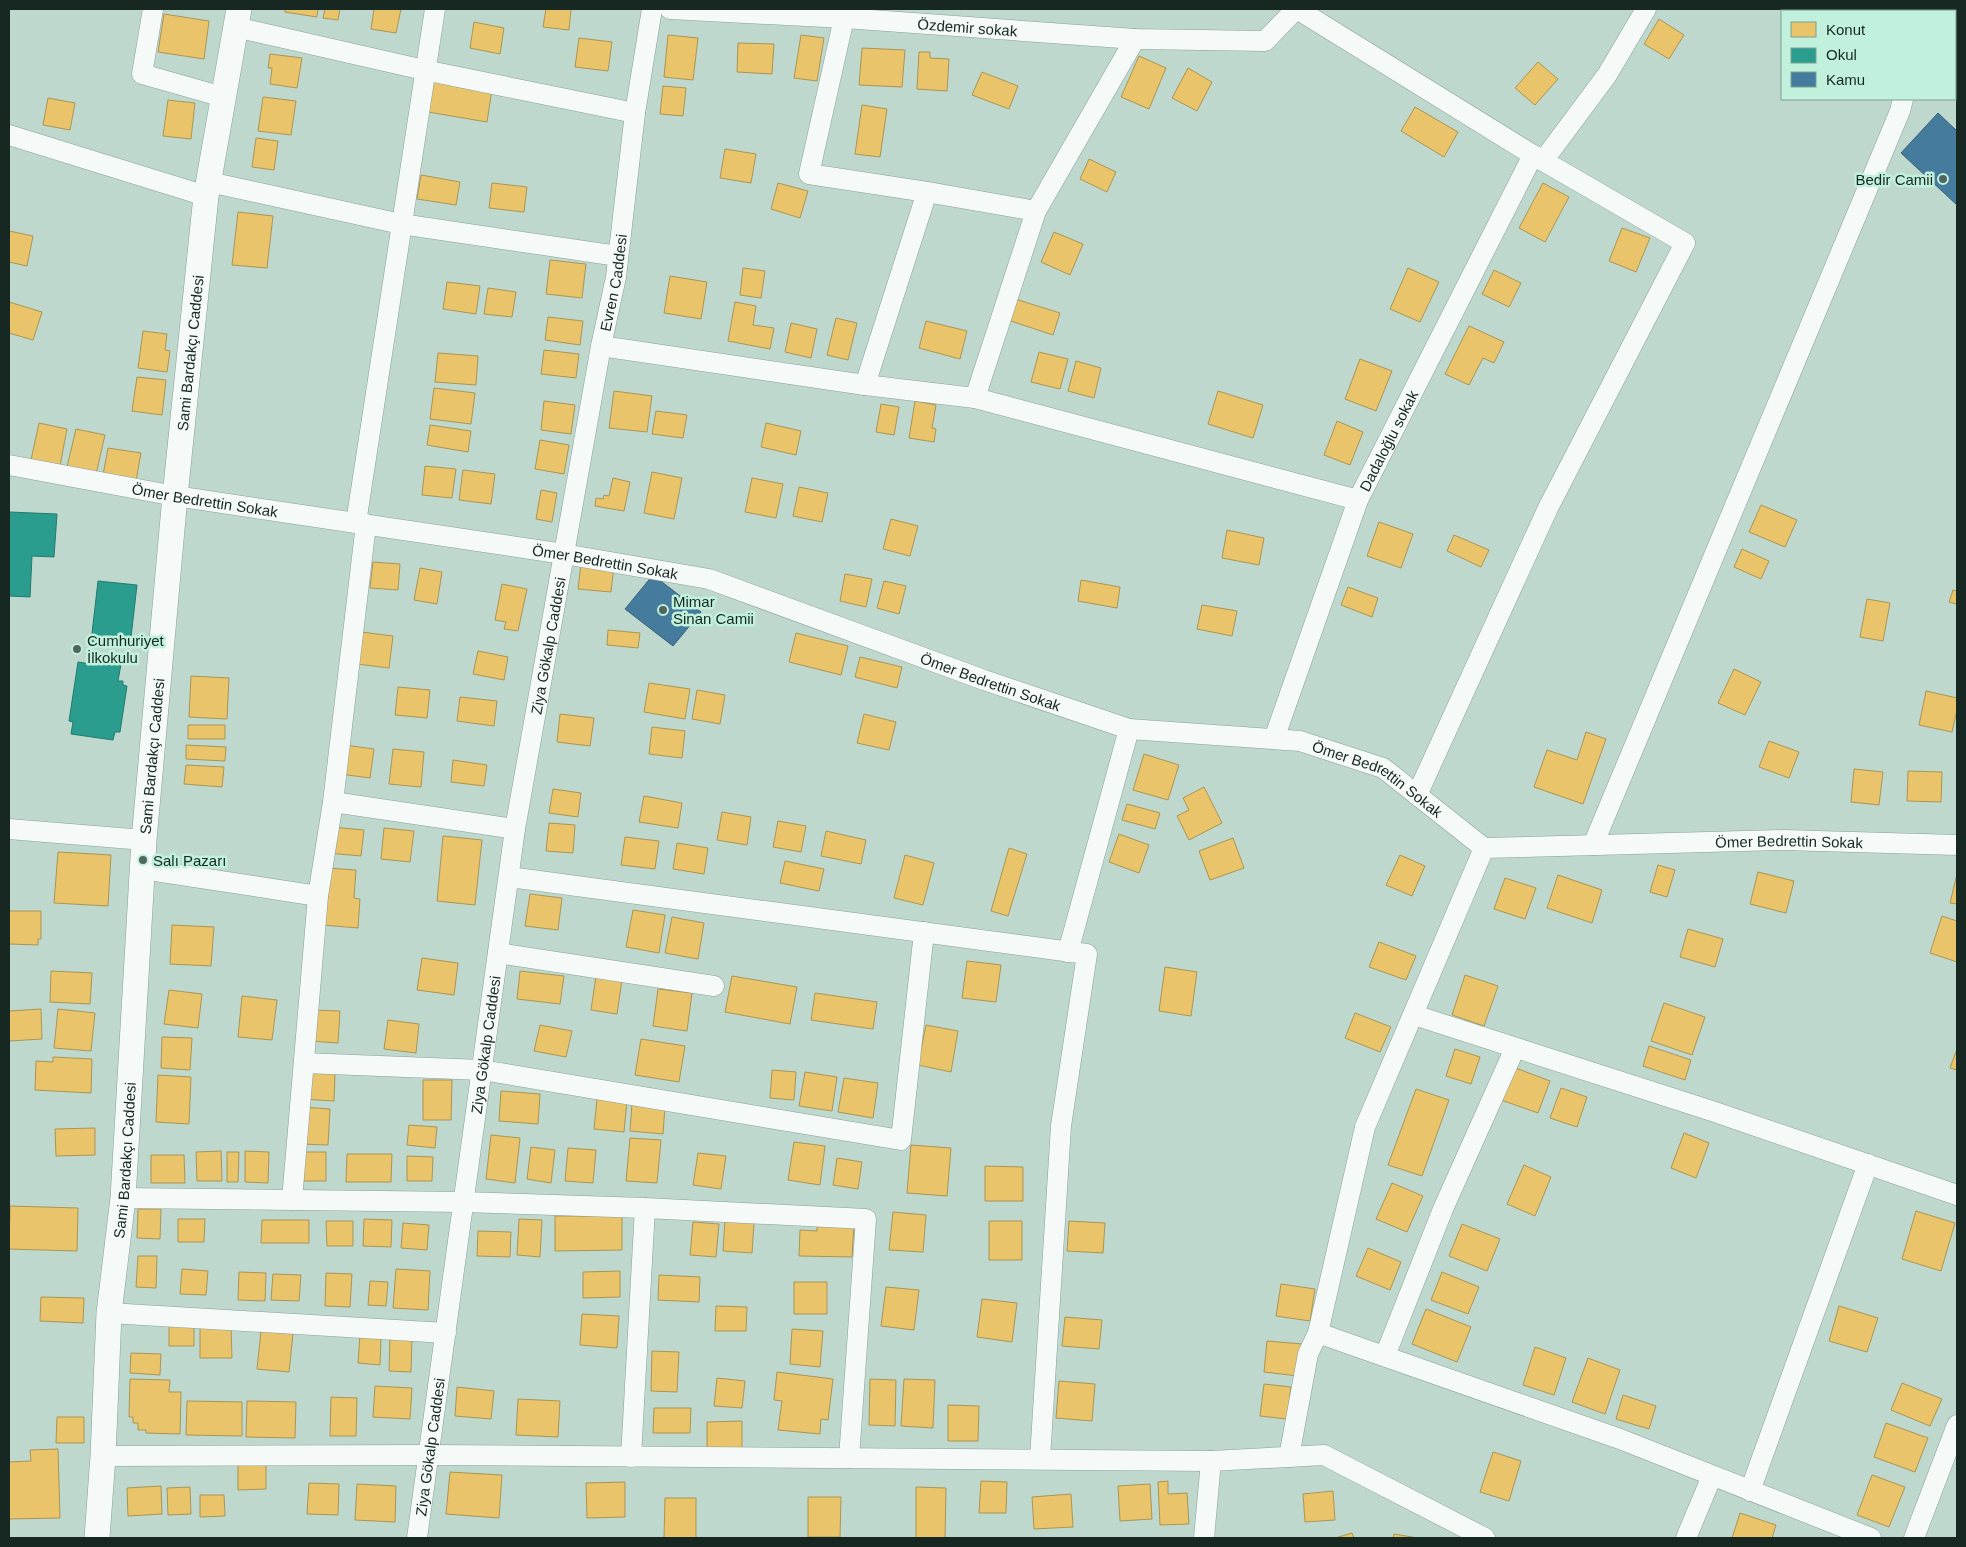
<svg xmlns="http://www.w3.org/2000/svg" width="1966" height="1547" font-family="Helvetica,sans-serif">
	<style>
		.homes { fill: #e9c46a; stroke: #aa9554 }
		.schools { fill: #2a9d8f; stroke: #247a6e }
		.public { fill: #457b9d; stroke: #376278 }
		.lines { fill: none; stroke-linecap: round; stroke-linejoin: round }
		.minor-casing { stroke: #8a9f96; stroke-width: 21 }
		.tertiary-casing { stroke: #8a9f96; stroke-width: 26 }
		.minor { stroke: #f5f9f8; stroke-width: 20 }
		.tertiary { stroke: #f5f9f8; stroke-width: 25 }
		.poi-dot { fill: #51665e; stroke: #c1f1dc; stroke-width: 2 }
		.labels { text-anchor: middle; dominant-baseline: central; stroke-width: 5; stroke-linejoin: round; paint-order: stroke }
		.street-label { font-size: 15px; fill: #162821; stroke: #c1f1dc }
		.poi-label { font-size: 15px; fill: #162821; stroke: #c1f1dc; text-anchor: start }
	</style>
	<rect width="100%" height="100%" fill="#bed8ce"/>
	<path class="homes" d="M285 9H318L317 17 285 12Z
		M325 9H340L338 20 323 18Z
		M374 9H401L396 33 371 29Z
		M546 9H571L569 30 543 27Z
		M1876 9H1909V11Z
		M164 14 209 21 204 59 158 52Z
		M1659 19 1684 35 1669 59 1644 44Z
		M474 22 504 28 500 54 470 48Z
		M668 35 698 38 693 80 664 77Z
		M801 35 824 38 817 81 794 78Z
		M579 38 612 42 608 71 575 67Z
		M738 43 774 44 772 74 737 72Z
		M862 48 905 50 902 87 859 85Z
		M919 52H930V58L949 59 947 91 917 89Z
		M270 54 302 58 297 88 270 84 272 68H268Z
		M1139 56 1166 68 1149 109 1121 97Z
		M1538 62 1558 79 1535 105 1515 88Z
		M1188 68 1212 82 1197 111 1172 98Z
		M982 72 1018 86 1009 109 972 95Z
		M434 80 492 89 487 122 428 112Z
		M663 86 686 88 683 116 660 114Z
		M263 97 296 101 291 135 258 131Z
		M48 98 75 103 70 130 43 125Z
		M168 100 195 103 191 139 163 136Z
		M862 105 887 109 880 157 855 154Z
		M1415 107 1458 132 1444 157 1401 131Z
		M256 138 278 141 274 170 252 167Z
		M725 149 756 154 751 183 720 178Z
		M1089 159 1116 172 1107 192 1080 179Z
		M421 175 460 182 456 205 417 199Z
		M492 183 527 187 524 212 489 208Z
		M778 183 808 191 800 218 771 209Z
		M1543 183 1569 197 1545 242 1519 228Z
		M238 212 273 216 267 268 232 265Z
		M1622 228 1650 238 1636 272 1609 261Z
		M9 231 33 236 27 266 9 262Z
		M1054 232 1083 244 1070 275 1041 262Z
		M550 260 586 264 582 298 546 294Z
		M743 268 765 271 761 298 740 295Z
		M1408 268 1439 282 1420 322 1390 309Z
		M1494 270 1521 283 1509 307 1482 294Z
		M670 276 707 282 701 319 664 313Z
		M447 282 480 286 476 314 443 309Z
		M488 288 516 292 512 317 484 314Z
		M1012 298 1060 313 1053 335 1005 319Z
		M9 302 42 312 33 340 9 333Z
		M735 302 756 306 753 325 774 328 770 349 728 341Z
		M548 317 583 321 580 345 545 340Z
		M836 318 857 323 848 360 827 355Z
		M926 321 967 331 960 359 919 348Z
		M791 323 817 329 811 358 785 352Z
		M1469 326 1504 342 1494 363 1483 358 1469 385 1445 374Z
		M143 331 167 334 165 350 170 351 167 372 138 368Z
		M544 350 579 354 576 378 541 374Z
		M1039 352 1068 359 1060 389 1031 382Z
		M438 353 478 356 476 385 435 382Z
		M1360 359 1392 371 1376 411 1345 399Z
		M1076 361 1101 368 1094 398 1068 391Z
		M137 377 166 380 162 415 132 411Z
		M434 388 475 393 471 424 430 419Z
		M614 391 652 396 647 432 609 428Z
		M1218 391 1263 405 1253 438 1208 424Z
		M544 401 575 405 571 434 541 430Z
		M915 401 936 405 932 428 936 429 934 442 909 438Z
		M881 404 899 407 894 435 876 432Z
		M656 411 687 415 683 438 652 434Z
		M1337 421 1363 432 1350 465 1324 455Z
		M39 423 67 429 60 466 31 460Z
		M766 423 801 431 796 455 761 447Z
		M430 425 471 431 468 452 427 445Z
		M76 429 105 435 96 474 67 467Z
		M540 440 569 445 564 474 535 469Z
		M108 448 141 453 136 481 103 475Z
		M425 466 456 469 452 498 422 495Z
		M463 470 495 474 491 504 459 500Z
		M652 472 682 478 674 519 644 513Z
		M613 478 630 482 624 511 595 506 596 498 603 499 604 495 609 496Z
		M752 478 783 484 776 518 745 512Z
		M799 487 828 493 822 522 793 516Z
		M541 490 557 493 552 522 536 519Z
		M1761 505 1797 520 1785 547 1749 532Z
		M891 519 918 526 910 556 883 549Z
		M1379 522 1413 534 1401 568 1367 556Z
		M1227 530 1264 538 1259 565 1222 558Z
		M1454 535 1489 550 1481 567 1447 551Z
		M1742 549 1769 561 1761 579 1734 567Z
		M373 562 400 564 398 590 370 588Z
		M581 563 614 566 611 592 578 589Z
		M420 568 442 572 437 604 414 600Z
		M845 574 872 579 866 607 840 601Z
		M1081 580 1120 587 1117 608 1078 601Z
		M884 581 906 586 899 614 877 608Z
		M502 584 527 589 518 631 504 629 506 622 495 620Z
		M1348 587 1378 598 1372 617 1341 605Z
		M1953 590 1957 591V604L1949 602Z
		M1867 599 1890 603 1883 641 1860 637Z
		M1202 605 1237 611 1232 636 1197 629Z
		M608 630 640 633 638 648 607 645Z
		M361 632 393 636 389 668 357 664Z
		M796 633 848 646 841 675 789 662Z
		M478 651 508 657 504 680 473 674Z
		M860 657 902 667 897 688 855 677Z
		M1734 669 1761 682 1745 715 1718 703Z
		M191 676 229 678 227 719 189 717Z
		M649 683 690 689 685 719 644 712Z
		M398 687 430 690 427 718 395 715Z
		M697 690 725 695 720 724 692 719Z
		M1926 691 1957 698V710L1952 732 1919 725Z
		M460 697 497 701 494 726 457 721Z
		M560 714 594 718 590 746 557 742Z
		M864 714 896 722 889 750 857 743Z
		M188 725H225V739H188Z
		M652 727 685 731 682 758 649 754Z
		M1586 732 1606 739 1583 804 1534 787 1547 750 1577 760Z
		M1769 741 1799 752 1789 778 1759 767Z
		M186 745 226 747 225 761 186 759Z
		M344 745 374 749 370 778 340 774Z
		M393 749 424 752 421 787 389 784Z
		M1144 754 1179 765 1168 800 1133 790Z
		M453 760 487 765 484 786 451 782Z
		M186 765 224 767 222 787 184 784Z
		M1854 769 1883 772 1879 805 1851 802Z
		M1908 771 1942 772 1941 802 1907 801Z
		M1204 787 1222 823 1189 840 1177 816 1189 810 1183 798Z
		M553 789 581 793 578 817 549 813Z
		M644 796 682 803 678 828 639 822Z
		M1127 804 1160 813 1155 829 1122 820Z
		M722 812 751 817 747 845 717 840Z
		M778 821 806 826 801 852 773 847Z
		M549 823 575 825 573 853 546 851Z
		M331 827 364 830 361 856 328 853Z
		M384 828 414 831 410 862 381 859Z
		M826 831 866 840 861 864 821 856Z
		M1119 834 1149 845 1139 873 1109 862Z
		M443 836 482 840 475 905 437 901Z
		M625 837 659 841 655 869 621 865Z
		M1233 838 1244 868 1210 880 1199 851Z
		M677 843 708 848 704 874 673 869Z
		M1009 848 1027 854 1008 916 991 911Z
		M58 852 111 855 108 906 54 903Z
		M905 855 934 863 923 905 894 898Z
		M1400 855 1425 866 1412 896 1386 885Z
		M785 861 824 869 819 891 780 883Z
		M1658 865 1675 870 1667 897 1650 892Z
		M328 868 356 870 354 898 360 899 358 928 323 925Z
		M1758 872 1794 881 1786 913 1750 904Z
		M1957 874V904L1950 903Z
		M1558 875 1602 890 1592 923 1547 908Z
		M1505 878 1536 888 1525 919 1494 909Z
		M530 894 562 898 558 930 525 926Z
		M633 910 665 915 659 953 626 947Z
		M9 911H41V939H38V945L9 944Z
		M1942 916 1957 921V962L1930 953Z
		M672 917 704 923 698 959 665 953Z
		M172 925 214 927 211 966 170 964Z
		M1688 929 1723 939 1715 967 1680 957Z
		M1379 942 1416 956 1406 980 1369 967Z
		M422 958 458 963 454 995 417 990Z
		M967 961 1001 965 996 1002 962 998Z
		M1165 967 1197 972 1191 1016 1159 1011Z
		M51 971 92 973 90 1004 50 1002Z
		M520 971 564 976 560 1004 517 999Z
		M1465 975 1498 986 1484 1026 1452 1015Z
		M596 976 622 980 617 1014 591 1010Z
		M732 976 797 987 790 1024 725 1012Z
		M658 989 692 993 687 1031 653 1026Z
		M169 990 202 994 198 1028 164 1024Z
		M815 993 877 1002 873 1029 811 1020Z
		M242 996 277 1000 272 1040 238 1037Z
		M1664 1003 1705 1017 1692 1055 1651 1041Z
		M41 1009 42 1039 9 1041V1011Z
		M58 1009 95 1013 91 1051 54 1048Z
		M311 1010 340 1011 338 1043 310 1041Z
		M1355 1013 1391 1027 1380 1052 1345 1038Z
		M388 1020 419 1024 416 1053 384 1049Z
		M540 1025 572 1031 566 1057 534 1051Z
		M926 1025 958 1031 951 1072 918 1065Z
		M162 1037 192 1038 190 1070 161 1068Z
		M641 1039 685 1046 679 1082 635 1075Z
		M1649 1046 1691 1060 1685 1080 1643 1066Z
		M1455 1049 1480 1057 1471 1084 1446 1076Z
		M1957 1049V1070L1950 1068Z
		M53 1057 92 1059 91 1093 35 1090 36 1061 53 1062Z
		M1513 1067 1550 1081 1538 1113 1501 1100Z
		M772 1070 796 1072 794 1100 770 1098Z
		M303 1071 335 1073 334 1101 302 1099Z
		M805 1072 837 1077 832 1111 799 1106Z
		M158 1075 191 1077 189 1124 156 1122Z
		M844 1078 878 1083 873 1118 838 1112Z
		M423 1080H452L451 1120H423Z
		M1561 1088 1587 1097 1577 1127 1550 1118Z
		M1416 1089 1449 1100 1422 1176 1388 1165Z
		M501 1091 540 1094 538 1124 499 1121Z
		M597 1099 627 1101 624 1132 594 1129Z
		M632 1103 665 1106 663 1134 630 1131Z
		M302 1107 330 1109 328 1145 300 1144Z
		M409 1125 437 1127 435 1148 407 1145Z
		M95 1128V1155L56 1156 55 1129Z
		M1684 1133 1709 1143 1696 1178 1671 1168Z
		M491 1135 520 1138 515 1183 486 1179Z
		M630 1138 661 1140 657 1183 626 1181Z
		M794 1142 825 1146 820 1185 788 1180Z
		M911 1145 951 1148 947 1196 907 1193Z
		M531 1147 555 1150 551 1183 527 1179Z
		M568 1148 596 1150 593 1183 565 1181Z
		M221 1151 222 1181H197L196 1152Z
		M245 1151 269 1152 268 1183 245 1182Z
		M227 1152H239L238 1182H227Z
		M300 1152H326V1181H299Z
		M698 1153 726 1156 721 1189 693 1185Z
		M347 1154H392L391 1182H346Z
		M151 1155H184L185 1183H151Z
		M407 1156 433 1157 432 1181H407Z
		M837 1158 862 1162 858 1189 833 1185Z
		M1524 1165 1551 1177 1535 1216 1507 1204Z
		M985 1166 1023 1167V1201H985Z
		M1392 1183 1423 1196 1407 1232 1376 1219Z
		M10 1206 78 1208 77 1251 9 1249Z
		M138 1209H161L160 1239 137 1238Z
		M1916 1211 1955 1223 1941 1271 1902 1259Z
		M893 1212 926 1215 923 1252 889 1250Z
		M555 1216H622V1250L555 1251Z
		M178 1219H205L204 1242H178Z
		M364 1219 392 1220 391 1247 363 1246Z
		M519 1219 542 1220 540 1257 517 1255Z
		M262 1220H309V1243H261Z
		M725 1220 754 1222 752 1253 723 1251Z
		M326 1221H353V1246H327Z
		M989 1221H1022V1260H989Z
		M1069 1221 1105 1223 1103 1253 1067 1251Z
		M693 1222 719 1224 716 1257 690 1255Z
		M403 1223 429 1225 427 1250 401 1248Z
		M817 1223 854 1225 852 1257 799 1256 800 1230 817 1231Z
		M1462 1224 1500 1239 1487 1271 1449 1256Z
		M478 1231 511 1232 510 1257 477 1256Z
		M1368 1248 1401 1262 1390 1290 1356 1276Z
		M138 1256H157L156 1288 136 1287Z
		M182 1269 208 1271 206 1295 180 1294Z
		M396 1269 430 1271 428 1310 393 1308Z
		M620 1271V1297L583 1298V1272Z
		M239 1272 266 1273 265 1301 238 1300Z
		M1442 1272 1479 1287 1468 1314 1431 1300Z
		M326 1273 352 1274 350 1307 325 1306Z
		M273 1274 301 1275 299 1301 271 1300Z
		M659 1275 700 1277 699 1302 658 1300Z
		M370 1281 388 1282 386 1306 368 1305Z
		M794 1282H827V1314H794Z
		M1281 1284 1315 1289 1310 1321 1276 1316Z
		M886 1287 919 1290 914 1330 881 1326Z
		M41 1297 84 1298 83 1323 40 1321Z
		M982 1299 1017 1303 1012 1342 977 1337Z
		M716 1306 747 1307 746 1331H715Z
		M1839 1306 1878 1318 1867 1352 1829 1341Z
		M1426 1309 1471 1327 1457 1362 1412 1344Z
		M582 1314 619 1316 617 1348 580 1345Z
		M1065 1317 1102 1320 1099 1349 1062 1346Z
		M169 1324H194V1346H169Z
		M200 1326H231L232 1358H200Z
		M792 1329 823 1331 820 1367 790 1364Z
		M261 1331 293 1334 289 1372 257 1369Z
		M360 1335 381 1336 380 1365 358 1363Z
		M390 1336 412 1337 411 1372 389 1371Z
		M1267 1341 1302 1344 1298 1376 1264 1372Z
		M1535 1347 1566 1358 1554 1395 1523 1385Z
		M652 1351 679 1352 677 1392 651 1391Z
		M131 1353 161 1354 160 1375 130 1373Z
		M1588 1358 1620 1370 1605 1414 1572 1402Z
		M777 1372 833 1379 828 1420 821 1419 820 1434 778 1430 782 1401 774 1400Z
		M717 1378 745 1381 742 1408 714 1406Z
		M130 1379 170 1380 169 1392H181L180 1434 146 1433V1430H138V1423H133V1417H129Z
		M870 1379 896 1380 895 1426 869 1425Z
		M904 1379 935 1380 933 1428 901 1426Z
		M1059 1381 1095 1384 1092 1421 1056 1418Z
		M1902 1383 1942 1399 1930 1426 1891 1410Z
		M1264 1384 1291 1387 1287 1419 1260 1416Z
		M375 1386 412 1388 410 1419 373 1417Z
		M457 1387 494 1391 491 1419 455 1416Z
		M1623 1395 1656 1406 1649 1429 1616 1419Z
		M331 1397 357 1398 356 1436H330Z
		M518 1399 560 1401 558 1437 516 1435Z
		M187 1401 242 1402V1436L186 1435Z
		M247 1401 296 1402 295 1438 246 1437Z
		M948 1405 979 1406 978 1441H948Z
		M654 1408H691L690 1433H653Z
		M57 1417H84V1443H56Z
		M742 1421V1448H707V1422Z
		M1886 1423 1928 1438 1915 1472 1874 1457Z
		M58 1449 60 1518 9 1519V1462L31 1461 30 1450Z
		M1493 1452 1521 1461 1509 1501 1480 1492Z
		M238 1463H266V1489L238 1490Z
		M450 1472 502 1475 499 1518 446 1514Z
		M1872 1475 1905 1487 1889 1527 1857 1515Z
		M981 1481 1007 1482 1006 1513H979Z
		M1168 1481V1494L1187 1493 1189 1524 1160 1525 1158 1482Z
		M625 1482V1517L587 1518 586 1483Z
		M309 1483 339 1484 338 1515 307 1514Z
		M357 1484 396 1486 395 1522 355 1520Z
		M1150 1484 1152 1519 1120 1521 1118 1486Z
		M161 1486 162 1514 128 1516 127 1488Z
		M190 1487 191 1514 168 1515 167 1488Z
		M916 1487 946 1488 945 1538H916Z
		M1333 1491 1335 1520 1305 1522 1303 1494Z
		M1071 1494 1073 1527 1034 1529 1032 1497Z
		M200 1495H224L225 1516 200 1517Z
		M808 1497H841L840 1537H808Z
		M665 1498H696V1538H664Z
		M1740 1513 1776 1525 1772 1538H1732Z
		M1352 1533 1354 1538H1335Z
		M1394 1534 1418 1538H1393Z"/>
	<path class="schools" d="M9 512 57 514 54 557 32 556 30 597 9 596Z
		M98 581 137 585 130 646 91 642Z
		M92 660 121 664 118 681H123V685L127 686 120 732H115L113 740 71 734 73 722 69 721 78 662 91 664Z"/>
	<path class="public" d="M1938 113 1957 131V205L1901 153Z
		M653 575 701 612 673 646 625 609Z"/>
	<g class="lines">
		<defs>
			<g id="minor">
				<path d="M153 9 142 74 223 97"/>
				<path id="s1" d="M670 9 844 18 1135 39 1265 41 1296 9"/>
				<path d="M1297 9 1533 155 1685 243 1548 508 1417 795"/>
				<path d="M1924 11 1925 9"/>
				<path d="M844 18 809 174 927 192 1036 211"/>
				<path d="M235 27 424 70 635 113"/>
				<path d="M9 135 206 196"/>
				<path d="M1543 161 1607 75 1646 9"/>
				<path d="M209 182 401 224 618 256"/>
				<path d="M601 346 865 385 975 398 1358 500"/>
				<path d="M865 385 927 192"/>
				<path d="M975 398 1036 211 1135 39"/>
				<path id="s2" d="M9 465 175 496 564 554 709 579 984 680 1129 729 1300 741 1383 768 1484 848 1784 840 1957 845"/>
				<path d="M356 523 435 9"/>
				<path d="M366 524 333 802 515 829"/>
				<path id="s3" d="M1274 739 1358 500 1533 155"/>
				<path d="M9 829 144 840"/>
				<path d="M1593 845 1900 111 1903 99"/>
				<path d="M142 869 318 896"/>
				<path d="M509 877 1087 954 1061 1126 1040 1459"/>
				<path d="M1068 952 1129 729"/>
				<path d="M498 953 714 986"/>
				<path d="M1414 1015 1712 1111 1957 1195"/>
				<path d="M304 1063 482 1070 901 1140 924 932"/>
				<path d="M123 1198 464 1202 645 1208 866 1219 849 1458"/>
				<path d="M292 1200 318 896 333 802"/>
				<path d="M109 1313 446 1333"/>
				<path d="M1318 1333 1365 1127 1484 848"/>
				<path d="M1385 1356 1443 1209 1515 1048"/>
				<path d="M103 1456 429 1455 1211 1461 1324 1455 1485 1538"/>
				<path d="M631 1457 645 1208"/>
				<path d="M1289 1457 1308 1354 1318 1333 1620 1439 1871 1538"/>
				<path d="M1750 1491 1868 1164"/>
				<path id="s4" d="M417 1538 515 829 601 346 616 277 635 113 652 9"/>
				<path d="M1204 1538 1211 1461"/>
				<path d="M1686 1538 1712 1476"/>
				<path d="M1914 1538 1957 1425"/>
			</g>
			<g id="tertiary">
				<path id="s5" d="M97 1538 103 1456 109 1313 123 1198 144 840 175 496 206 196 239 9"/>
			</g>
		</defs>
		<use href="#minor" class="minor-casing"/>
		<use href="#tertiary" class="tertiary-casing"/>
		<use href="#minor" class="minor"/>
		<use href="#tertiary" class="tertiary"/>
	</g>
	<g class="poi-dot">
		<circle cx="1943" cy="179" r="5"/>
		<circle cx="663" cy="610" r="5"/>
		<circle cx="77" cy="649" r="5"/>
		<circle cx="143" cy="860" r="5"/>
	</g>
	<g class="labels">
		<g class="street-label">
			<text stroke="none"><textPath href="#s1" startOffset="298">Özdemir sokak</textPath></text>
			<text stroke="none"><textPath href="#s4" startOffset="1271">Evren Caddesi</textPath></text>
			<text stroke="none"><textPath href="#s5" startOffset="1189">Sami Bardakçı Caddesi</textPath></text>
			<text stroke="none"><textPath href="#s3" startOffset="320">Dadaloğlu sokak</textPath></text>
			<text stroke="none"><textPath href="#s2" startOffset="199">Ömer Bedrettin Sokak</textPath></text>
			<text stroke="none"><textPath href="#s2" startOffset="604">Ömer Bedrettin Sokak</textPath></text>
			<text stroke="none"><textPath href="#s4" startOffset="902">Ziya Gökalp Caddesi</textPath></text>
			<text stroke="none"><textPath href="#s2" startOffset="1009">Ömer Bedrettin Sokak</textPath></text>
			<text stroke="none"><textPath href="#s5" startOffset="784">Sami Bardakçı Caddesi</textPath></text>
			<text stroke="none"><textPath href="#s2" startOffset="1414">Ömer Bedrettin Sokak</textPath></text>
			<text stroke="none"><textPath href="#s2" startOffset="1848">Ömer Bedrettin Sokak</textPath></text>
			<text stroke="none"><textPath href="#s4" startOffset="498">Ziya Gökalp Caddesi</textPath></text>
			<text stroke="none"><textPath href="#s5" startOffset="379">Sami Bardakçı Caddesi</textPath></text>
			<text stroke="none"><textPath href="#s4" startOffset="92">Ziya Gökalp Caddesi</textPath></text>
		</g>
		<g class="poi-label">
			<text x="1933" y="179" text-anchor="end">Bedir Camii</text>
			<text x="673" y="601">Mimar<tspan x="673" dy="17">Sinan Camii</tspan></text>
			<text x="87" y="640">Cumhuriyet<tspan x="87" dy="17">İlkokulu</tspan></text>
			<text x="153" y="860">Salı Pazarı</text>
		</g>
	</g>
	<rect width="1966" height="1547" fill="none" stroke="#162821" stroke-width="20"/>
	<rect x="1781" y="10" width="175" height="90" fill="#c1f1dc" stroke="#7da191"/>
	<rect x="1791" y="22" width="25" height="15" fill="#e9c46a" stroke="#7da191"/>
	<text x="1826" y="35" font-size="15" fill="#162821">Konut</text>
	<rect x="1791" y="48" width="25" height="15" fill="#2a9d8f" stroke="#7da191"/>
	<text x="1826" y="60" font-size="15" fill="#162821">Okul</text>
	<rect x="1791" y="72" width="25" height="15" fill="#457b9d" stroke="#7da191"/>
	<text x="1826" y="85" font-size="15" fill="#162821">Kamu</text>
</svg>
